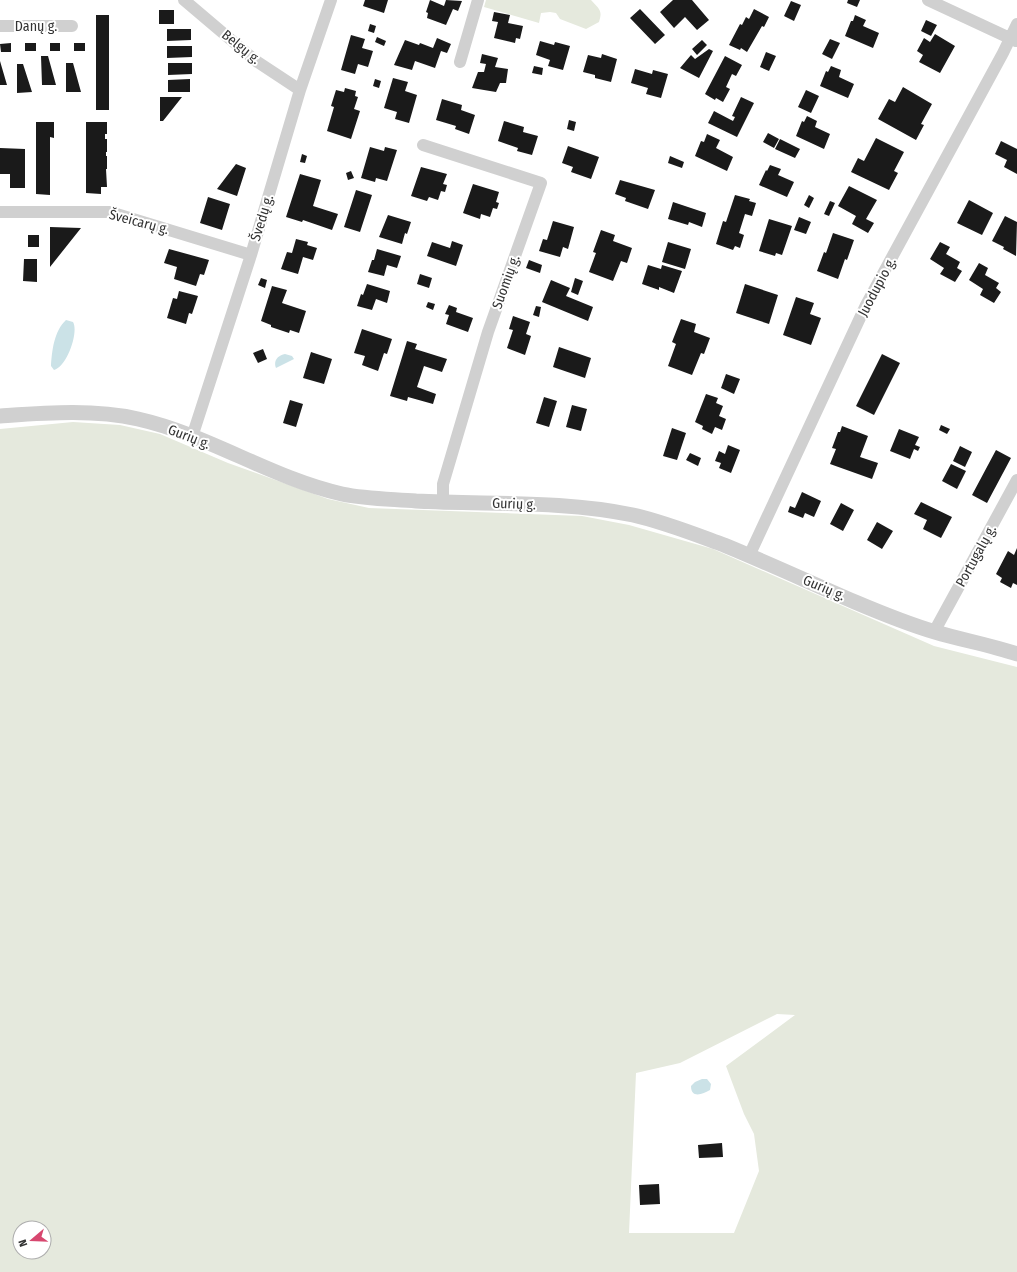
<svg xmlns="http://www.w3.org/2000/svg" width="1017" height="1272" font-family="'Fira Sans Condensed',sans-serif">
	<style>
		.green { fill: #e5e9dd; fill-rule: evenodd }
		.water { fill: #cbe2e7 }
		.building { fill: #1a1a1a }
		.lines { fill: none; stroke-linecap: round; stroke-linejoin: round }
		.minor { stroke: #d0d0d0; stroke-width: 12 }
		.tertiary { stroke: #d0d0d0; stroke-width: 15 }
		.labels { text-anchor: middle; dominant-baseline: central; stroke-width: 4; stroke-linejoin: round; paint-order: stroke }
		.street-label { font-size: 14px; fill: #333; stroke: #fff }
	</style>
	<rect width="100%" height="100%" fill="#fff"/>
	<path class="green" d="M486 0H591C599 9 603 10 599 22L586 29 560 19 556 13 550 12 541 13 539 23 484 7Z
		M73 422 120 425 160 434 228 463 328 499 369 508 582 516 629 525 713 549 934 646 1017 667V1272H0V429ZM777 1014 795 1015 726 1066 744 1114 754 1134 759 1171 734 1233H629L636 1073 680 1063ZM20 1228H44V1252H20Z"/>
	<path class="water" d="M66 320 73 322C79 332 67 367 54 370L51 366C52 351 54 331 66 320Z
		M285 354 292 356 294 359 276 368C273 361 278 355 285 354Z
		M702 1079H707L711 1084 710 1090C703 1094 691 1099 691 1086L695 1082Z"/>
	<path class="building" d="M365 0H388L384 13 363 6Z
		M430 0 444 6 446 0 462 1 458 11 453 9 446 25 427 18 428 13 426 12Z
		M673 0H692L709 20 697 30 685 17 674 28 660 12Z
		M848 0H860L857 7 847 3Z
		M791 1 801 5 794 21 784 16Z
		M640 9 665 35 655 44 630 18Z
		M754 9 769 17 764 27 762 26 747 52 741 48 740 50 729 45 740 24 742 25 746 17 749 19Z
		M159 10H174V24H159Z
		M494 12 510 15 508 23 523 26 520 39 516 38 515 43 494 38 498 22 492 21Z
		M96 15H109V110H96Z
		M855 15 866 20 863 26 879 33 873 48 845 36 851 21H853Z
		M926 20 937 25 931 36 921 31Z
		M370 24 376 26 374 33 368 31Z
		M167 29H191V40L167 41Z
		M935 34 955 46 940 73 919 62 923 55 917 51 924 38 930 42Z
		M351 35 365 39 362 48 373 51 368 67 358 64 355 74 341 70Z
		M377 37 386 41 384 46 375 42Z
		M437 38 451 44 447 53 441 51 435 68 415 61 412 70 394 65 405 40 419 45 420 43 433 48Z
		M830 39 840 43 832 59 822 54Z
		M702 40 707 45 697 55 692 49Z
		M540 41 554 45 555 42 570 46 563 70 548 66 550 60 536 55Z
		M11 43V52H1L0 44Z
		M25 43H36V51H25Z
		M50 43H60V51H50Z
		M74 43H85V51H74Z
		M167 46H192V57L167 58Z
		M709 49 713 51 699 78 680 68 691 55 695 59Z
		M766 52 776 56 769 71 760 67Z
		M482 54 498 58 495 67 508 69 506 83H500L496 92 472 88 478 72H484L486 64 480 63Z
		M602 54 617 59 611 82 595 78V75L583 72 588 55 601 58Z
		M41 56H48L56 85H42Z
		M725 56 742 65 736 76 732 74 726 87 730 89 723 102 716 98 715 100 705 94Z
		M0 61 7 85H0Z
		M66 63H73L81 92H66Z
		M168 63H192V74L168 75Z
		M17 64H23L32 92 17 93Z
		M534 66 543 68 542 75 532 73Z
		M831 66 841 70 839 77 854 84 848 98 820 86 826 71 828 72Z
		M635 69 652 74 653 70 668 74 661 98 646 94 648 88 631 83Z
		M393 78 408 82 405 91 417 95 409 123 395 119 397 112 384 108Z
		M190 79V92H168V80Z
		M375 79 381 81 379 88 373 86Z
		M903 87 932 104 921 124 924 125 916 140 878 119 889 99 895 102Z
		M345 88 356 91 355 96 358 97 354 109 360 111 351 139 327 131 334 107 331 106 336 90 344 92Z
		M806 90 819 96 811 113 798 107Z
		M160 97H182L163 121H160Z
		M741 97 754 103 737 137 708 123 714 111 733 121 735 117 732 116Z
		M442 99 462 105 461 110 475 115 469 134 455 129 456 126 436 120Z
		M807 116 817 121 815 127 830 134 824 149 796 136 802 121 804 122Z
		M569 120 576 122 574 131 567 129Z
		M504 121 524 127 523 132 538 136 532 155 517 151 518 148 498 141Z
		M36 122H54V138L50 137V195L36 194Z
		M86 122H107V134H105V139H107V152H106V156H107V169H106L107 187H101V194L86 193Z
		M768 133 779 139 774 148 763 142Z
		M707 134 720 140 716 148 733 157 727 171 695 156 701 141 704 142Z
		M876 138 904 152 894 171 898 173 889 190 851 172 858 158 864 161Z
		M780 139 800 149 795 158 775 149Z
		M1001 141 1017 149V174L1004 167 1007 160 995 154Z
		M568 146 599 157 591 179 571 172 573 167 562 163Z
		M370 147 384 151 385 147 397 150 387 181 376 178 375 182 361 178Z
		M0 148 25 149V188H10V174H0Z
		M302 154 307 156 305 163 300 162Z
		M670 156 684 162 682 168 668 163Z
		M236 164 246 168 237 196 217 189Z
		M770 165 781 169 778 175 794 182 787 197 759 185 766 170 767 171Z
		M421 167 447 174 443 184 447 185 445 192 441 191 438 200 429 197 427 201 411 196Z
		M351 171 354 178 348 180 346 173Z
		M300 174 321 180 313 206 338 214 332 230 303 220 302 222 286 217Z
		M620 180 655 190 648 209 625 201 626 198 615 194Z
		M473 184 499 192 496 202 499 203 497 209 493 208 490 217 481 214 480 219 463 213Z
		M849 186 877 200 866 219 874 223 868 233 852 224 856 216 838 206Z
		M356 190 372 195 360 232 344 227Z
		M735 195 750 199 749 201 756 203 752 216 745 214 739 233 744 235 740 248 735 246 733 250 716 244 723 221 726 222Z
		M809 195 814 198 809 208 804 205Z
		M208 197 230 204 222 230 200 223Z
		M969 200 993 213 982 235 957 223Z
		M830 201 835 203 829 216 824 214Z
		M673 202 706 213 702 227 689 222 688 225 668 219Z
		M388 215 411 222 407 234 405 233 402 244 379 237Z
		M1005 216 1017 222 1016 256 1003 249 1004 247 992 241Z
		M799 217 811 222 806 234 794 230Z
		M769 219 792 226 782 255 776 253 775 256 759 251Z
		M553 221 574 227 568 249 563 247 560 257 539 251 543 239 547 240Z
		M50 227 81 228 50 267Z
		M601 230 615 235 613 241 632 248 627 263 621 261 613 281 589 272 596 253 593 252Z
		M833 233 854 240 847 260 845 259 838 279 817 271 824 252 826 253Z
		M28 235H39V247H28Z
		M296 239 308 242 307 245 317 248 313 260 303 257 298 274 281 269 287 252 292 253Z
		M452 241 463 245 456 266 427 256 432 242 450 248Z
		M668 242 691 249 685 269 662 262Z
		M940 242 950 247 946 254 960 262 957 268 962 271 955 282 940 274 944 268 930 259Z
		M169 249 209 260 204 275 200 274 196 286 174 279 177 267 164 263Z
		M377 249 401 256 397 268 387 265 384 276 368 272 372 260H374Z
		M24 259H37V282L23 281Z
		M529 260 542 265 540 273 526 268Z
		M979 263 988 268 985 275 999 283 996 288 1001 292 994 303 980 295 983 289 969 280Z
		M648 265 661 269 662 265 682 271 674 293 659 287V290L642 284Z
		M420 274 432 278 429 288 417 284Z
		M261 278 267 280 265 288 258 285Z
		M575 278 583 281 578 295 571 292Z
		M551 280 570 288 566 296 593 307 588 321 542 302Z
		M367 284 390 291 387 303 376 299 372 310 357 306 361 294 363 295Z
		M745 284 778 295 769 324 736 313Z
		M272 286 287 290 282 303 306 311 299 333 290 330 289 333 271 327V325L261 321Z
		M179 291 198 296 192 314 189 313 186 324 167 318 173 298 177 299Z
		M796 297 814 303 810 314 821 318 811 345 783 335Z
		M428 302 435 304 433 310 426 307Z
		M449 305 457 308 456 312 473 318 468 332 446 324 449 315 445 314Z
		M536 306 541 307 539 317 533 315Z
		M513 316 530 322 526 334 531 336 525 355 507 348 513 330 509 329Z
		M681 319 696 324 694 332 710 338 704 354 701 353 692 375 668 366 676 344 672 342Z
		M362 329 392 339 387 354 384 353 378 371 362 365 365 356 354 353Z
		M407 341 417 344 415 349 447 359 442 372 424 366 417 387 436 394 433 404 408 397 407 401 390 396Z
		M559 347 591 358 585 378 553 367Z
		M263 349 267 359 258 363 253 353Z
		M311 352 332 359 324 384 303 378Z
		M882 354 900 363 874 415 856 406Z
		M726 374 740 379 734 394 721 388Z
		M706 394 718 398 716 403 723 406 719 416 726 419 722 430 715 427 712 434 702 429 703 426 695 422Z
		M544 397 557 401 549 427 536 423Z
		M290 400 303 404 296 427 283 423Z
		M572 405 587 409 581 431 566 427Z
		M941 425 950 429 947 434 939 430Z
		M842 426 868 436 860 457 878 463 872 479 830 464 836 449 832 448 838 432H840Z
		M672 428 686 433 677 460 663 456Z
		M899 429 919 437 915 445 920 447 918 451 914 449 910 459 890 451Z
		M728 445 740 450 731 473 719 468 721 463 715 461 719 451 725 454Z
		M960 446 972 452 965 467 953 461Z
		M996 450 1011 458 987 503 972 495Z
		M690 453 701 458 698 466 686 460Z
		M951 464 966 471 957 489 942 481Z
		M802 492 821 501 814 517 805 513 803 518 788 512 790 506 795 508Z
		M921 502 952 517 941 538 923 529 927 520 914 514Z
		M841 503 854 510 843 531 830 524Z
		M877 522 893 531 882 549 867 540Z
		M1017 548V585L1013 583 1011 588 1000 582 1002 578 996 574 1008 551 1014 555Z
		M722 1143 723 1157 699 1158 698 1145Z
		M659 1184 660 1204 640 1205 639 1185Z"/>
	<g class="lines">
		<path class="minor" d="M184 0 256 61 300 90
			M928 0 1016 41
			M0 26H72
			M460 62 478 0
			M423 145 541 183 488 332 443 484V502
			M0 212H110L251 255
			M192 437 251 255 300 90 331 0
			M749 556 866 305 1003 53 1017 24
			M934 632 1017 480"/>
		<path class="tertiary" d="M0 416C45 413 93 409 138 419 209 435 271 478 342 494 366 499 391 499 416 501 488 505 562 500 633 515 664 522 694 534 724 545 768 563 811 583 855 602 881 613 908 624 935 632 962 640 990 645 1017 654"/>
	</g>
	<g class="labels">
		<g class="street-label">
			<text x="36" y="26">Danų g.</text>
			<text transform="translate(241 47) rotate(39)">Belgų g.</text>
			<text transform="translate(262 218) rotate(-73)">Švedų g.</text>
			<text transform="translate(139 222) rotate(15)">Šveicarų g.</text>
			<text transform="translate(506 282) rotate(-70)">Suomių g.</text>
			<text transform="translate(877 287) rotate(-62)">Juodupio g.</text>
			<text transform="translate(189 437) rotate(21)">Gurių g.</text>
			<text transform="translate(514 504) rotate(2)">Gurių g.</text>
			<text transform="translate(976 556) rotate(-61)">Portugalų g.</text>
			<text transform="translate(824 588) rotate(23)">Gurių g.</text>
		</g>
	</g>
	<g transform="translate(32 1240) rotate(251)"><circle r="19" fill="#ffffff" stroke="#adadad"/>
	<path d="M0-3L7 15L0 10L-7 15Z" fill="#d7476f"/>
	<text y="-6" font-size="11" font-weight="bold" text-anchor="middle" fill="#333333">N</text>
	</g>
</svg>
